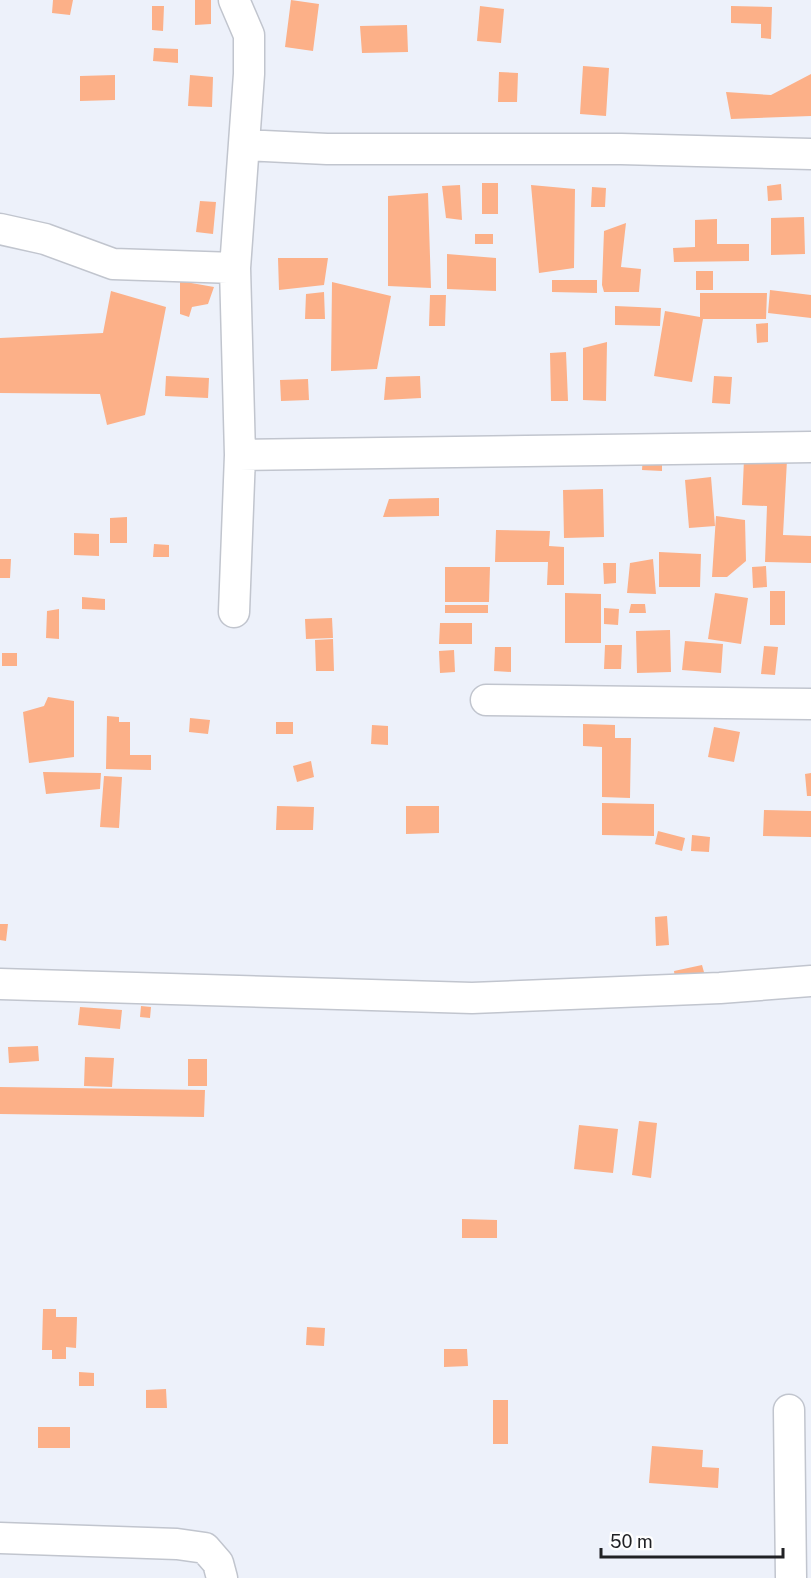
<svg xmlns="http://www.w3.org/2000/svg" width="811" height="1578" font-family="'Public Sans',sans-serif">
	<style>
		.building { fill: #fcb088 }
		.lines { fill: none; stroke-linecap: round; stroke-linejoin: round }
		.minor-casing { stroke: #c1c5ce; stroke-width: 33 }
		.minor { stroke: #fff; stroke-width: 30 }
	</style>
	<rect width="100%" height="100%" fill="#edf1fa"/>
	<path class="building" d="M53 0H73L70 15 52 13Z
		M195 0H211V24L195 25Z
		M291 0 319 4 313 51 285 47Z
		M152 6H164L163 31 152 30Z
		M480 6 504 9 501 43 477 41Z
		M731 6 772 7 771 39 761 38V24L731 23Z
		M407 25 408 52 362 53 360 26Z
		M154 48 178 49V63L153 61Z
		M583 66 609 68 606 116 580 114Z
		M499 72 518 73 517 102H498Z
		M811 74V116L731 119 726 92 771 95Z
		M115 75V100L80 101V76Z
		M190 75 213 77 212 107 188 106Z
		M482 183H498V214H482Z
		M781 184 782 200 768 201 767 186Z
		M460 185 462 220 446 218 442 186Z
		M531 185 575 189 574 268 539 273Z
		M592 187 606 188 605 207H591Z
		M428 193 431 288 388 286V196Z
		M200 201 216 202 213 234 196 232Z
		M804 217 805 254 771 255V218Z
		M717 219V244H749V261L674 262 673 248 695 247V220Z
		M626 223 621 267 641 269 639 292H604L602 285 604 231Z
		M475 234H493V244H475Z
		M447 254 496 258V291L447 289Z
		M278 258H328L324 285 279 290Z
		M696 271H713V290H696Z
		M552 280H597V293L552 292Z
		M180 281 214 287 208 304 192 307 189 317 180 314Z
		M332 282 391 296 377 369 331 371Z
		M770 290 811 295V318L768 313Z
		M111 291 166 307 145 415 107 425 100 394 0 393V338L103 333Z
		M324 292 325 319H305L306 294Z
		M700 293H767L766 319H703L692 382 654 376 665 311 700 317Z
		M430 295H446L445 326H429Z
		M615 306 661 308 660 326 615 325Z
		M768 323V342L757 343 756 324Z
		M607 342 606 401 583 400V348Z
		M566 352 568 401H551L550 353Z
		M166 376 209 378 208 398 165 396Z
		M420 376 421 398 384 400 386 377Z
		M714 376 732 377 730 404 712 403Z
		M308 379 309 400 281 401 280 380Z
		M643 454 662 455V471L642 470Z
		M744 459 787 460 783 535 811 536V563L765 562 767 506 742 505Z
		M711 477 715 526 689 528 685 480Z
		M603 489 604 537 564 538 563 490Z
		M439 498V516L383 517 389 499Z
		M716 516 745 520 746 561 727 577H712Z
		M127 517V543H110V518Z
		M496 530 550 531 549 546 564 547V585H547L548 562H495Z
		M74 533 99 534V556L74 555Z
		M154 544 169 545V557H153Z
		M659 552 701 554 700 587H659Z
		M0 559H11L10 578H0Z
		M653 559 656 594 627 593 630 563Z
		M603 563H616V583L604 584Z
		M766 566 767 587 753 588 752 567Z
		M445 567H490L489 602H445Z
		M770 591H785V625H770Z
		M565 593 601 594V643H565Z
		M715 593 748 598 741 644 708 639Z
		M82 597 105 599V610L82 609Z
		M631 604H645L646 613H629Z
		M445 605H488V613H445Z
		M604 608 619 609 618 625 604 624Z
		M59 609V639L46 638 47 611Z
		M332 618 333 638 306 639 305 619Z
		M440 623H472V644H439Z
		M670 630 671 672 637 673 636 631Z
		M333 639 334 671H316L315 640Z
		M685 641 723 644 721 673 682 670Z
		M605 645H622L621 669H604Z
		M764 646 778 647 775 675 761 674Z
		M495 647H511V672L494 671Z
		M454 650 455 672 440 673 439 651Z
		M2 653H17V666H2Z
		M48 697 74 701V757L29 763 23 712 44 706Z
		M107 716 119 717V722H130V755H151V770L106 769Z
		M190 718 210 720 208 734 189 732Z
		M276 722H293V734H276Z
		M583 724 615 725V738H631L630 798 602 797V747L583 746Z
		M372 725 388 726V745L371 744Z
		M714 727 740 732 734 762 708 757Z
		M311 761 314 777 297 782 293 766Z
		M43 772 101 773 100 789 46 794Z
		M811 773V796H807L805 774Z
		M104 776 122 777 119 828 100 827Z
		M602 803 654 804V836L602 835Z
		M277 806 314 807 313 830H276Z
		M406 806H439V833L406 834Z
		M764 810 811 811V837L763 836Z
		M658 831 685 838 682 851 655 844Z
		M692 835 710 837 709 852 691 851Z
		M667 916 669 945 656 946 655 917Z
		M0 924H8L6 941 0 940Z
		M702 965 707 983 676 986 674 971Z
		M141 1006 151 1007 150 1018 140 1017Z
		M80 1007 122 1010 120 1029 78 1025Z
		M38 1046 39 1061 9 1063 8 1047Z
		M85 1057 114 1058 112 1087 84 1086Z
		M188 1059H207V1086H188Z
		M0 1087 205 1090 204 1117 0 1114Z
		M639 1121 657 1123 651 1178 632 1175Z
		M579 1125 618 1129 613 1173 574 1169Z
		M462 1219 497 1220V1238H462Z
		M43 1309H56V1317H77L76 1348 66 1347V1359H52V1350H42Z
		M307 1327 325 1328 324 1346 306 1345Z
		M444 1349H467L468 1366 444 1367Z
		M79 1372 94 1373V1386H79Z
		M166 1389 167 1408H146V1390Z
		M493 1400H508V1444H493Z
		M38 1427H70V1448H38Z
		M652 1446 703 1450 702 1467 719 1468 718 1488 649 1483Z"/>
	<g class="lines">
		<defs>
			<path id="minor" d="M244 145 327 149H621L811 154
				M0 229 45 239 113 264 235 268
				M240 455 811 447
				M234 612 240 455 235 268 249 74V35L234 0
				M486 700 811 704
				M0 984 472 998 720 988 811 981
				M789 1410 791 1578
				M0 1538 177 1544 205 1548 218 1563 222 1578"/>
		</defs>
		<use href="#minor" class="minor-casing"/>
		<use href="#minor" class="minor"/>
	</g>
	<path d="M601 1548v9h182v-9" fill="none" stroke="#202124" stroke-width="3"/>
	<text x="610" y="1548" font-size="18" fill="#202124" stroke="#fefefe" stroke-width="4.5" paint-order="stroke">50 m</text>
</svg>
